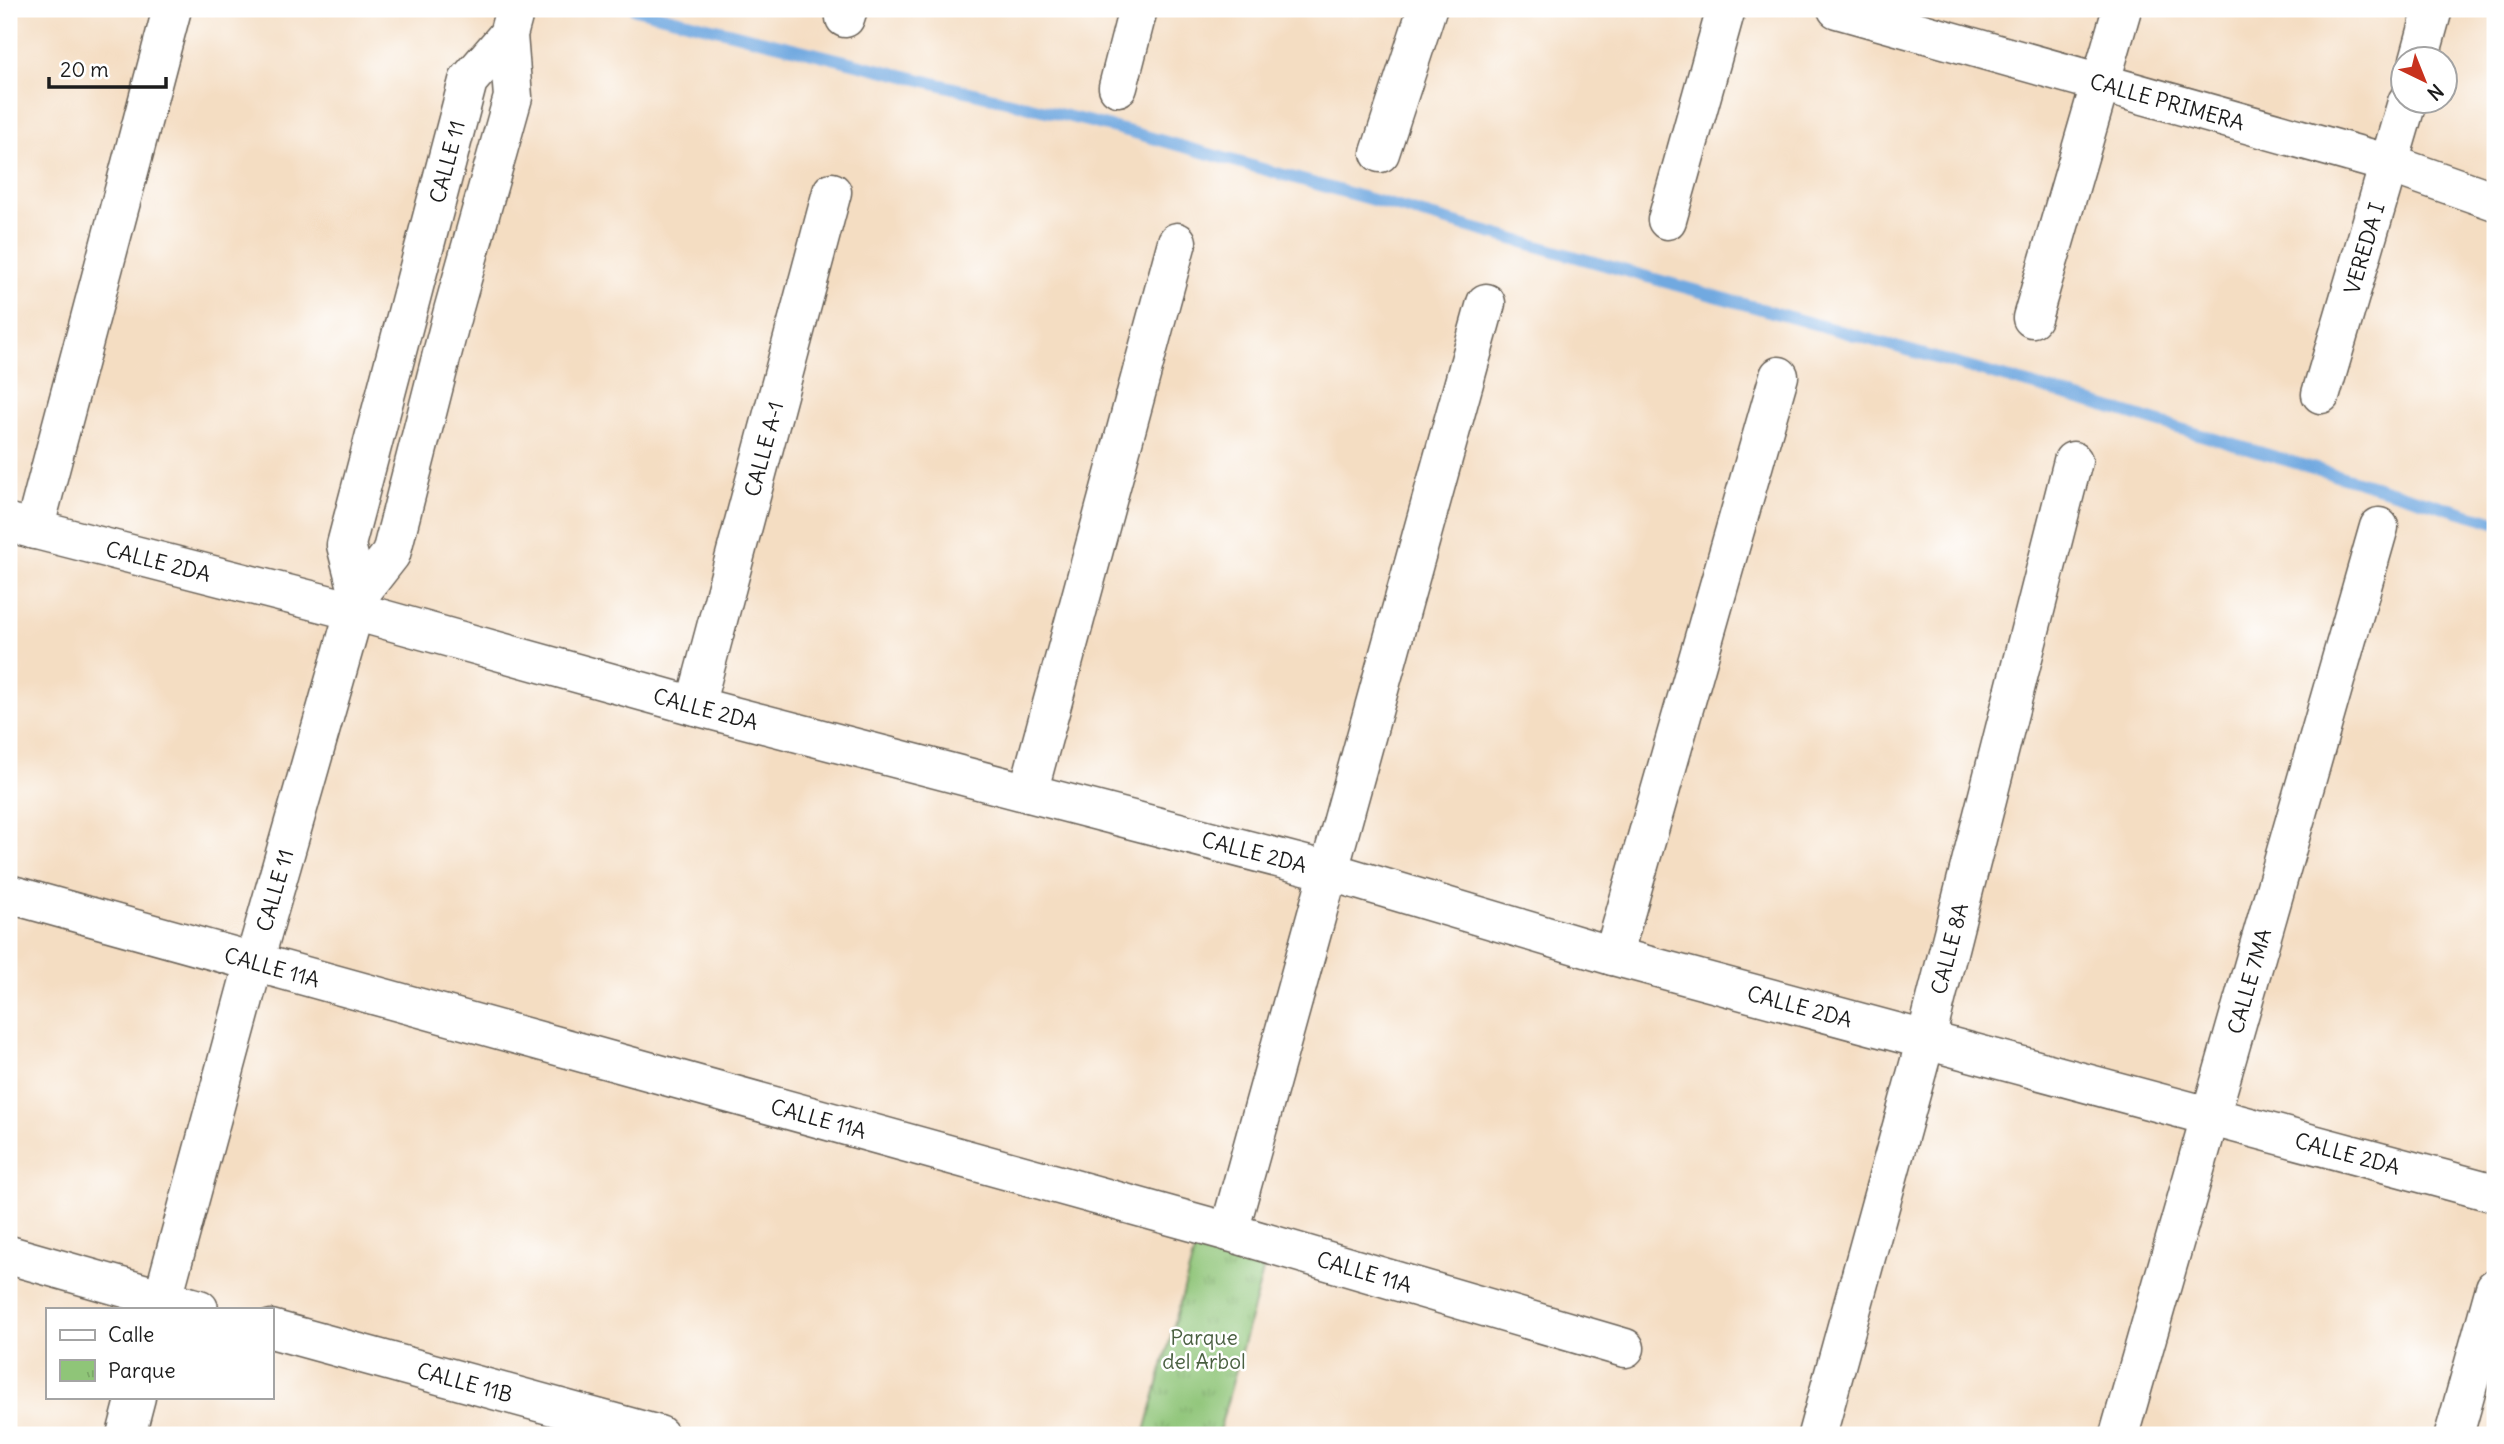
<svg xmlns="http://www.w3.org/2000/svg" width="2504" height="1444" font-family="Delius,sans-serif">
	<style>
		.park { fill: url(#park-tufts); stroke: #56704a; stroke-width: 2 }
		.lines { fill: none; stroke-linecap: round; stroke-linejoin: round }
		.stream { stroke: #71a9e0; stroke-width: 12 }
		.street-casing { stroke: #686056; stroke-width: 41 }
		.secondary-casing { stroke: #686056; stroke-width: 41 }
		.street { stroke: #fff; stroke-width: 38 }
		.secondary { stroke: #fff; stroke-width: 38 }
		.labels { text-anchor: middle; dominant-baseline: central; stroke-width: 5; stroke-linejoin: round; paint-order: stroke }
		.street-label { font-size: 21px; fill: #1c1c1c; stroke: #fff }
		.park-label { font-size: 21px; fill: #4a6041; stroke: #fff }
	</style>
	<defs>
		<pattern id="park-tufts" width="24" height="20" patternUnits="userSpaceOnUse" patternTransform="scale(1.75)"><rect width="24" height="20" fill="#8fc578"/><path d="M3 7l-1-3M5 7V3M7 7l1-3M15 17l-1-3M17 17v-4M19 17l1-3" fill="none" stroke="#7ba967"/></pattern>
	</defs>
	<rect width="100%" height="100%" fill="#fff"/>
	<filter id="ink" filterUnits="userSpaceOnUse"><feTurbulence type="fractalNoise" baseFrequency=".0143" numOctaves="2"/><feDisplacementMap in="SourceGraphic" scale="14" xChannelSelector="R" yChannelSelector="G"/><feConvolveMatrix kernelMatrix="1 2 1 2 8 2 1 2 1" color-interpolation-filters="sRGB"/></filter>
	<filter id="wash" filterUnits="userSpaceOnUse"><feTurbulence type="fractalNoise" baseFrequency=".00686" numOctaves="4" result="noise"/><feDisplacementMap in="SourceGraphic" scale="28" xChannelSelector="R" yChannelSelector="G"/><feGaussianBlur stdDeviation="1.57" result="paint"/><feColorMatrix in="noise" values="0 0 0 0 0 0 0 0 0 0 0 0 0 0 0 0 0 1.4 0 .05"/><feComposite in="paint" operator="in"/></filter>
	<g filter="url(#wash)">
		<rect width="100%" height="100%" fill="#f4ddc2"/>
		<path class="park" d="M1196 1245 1265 1264 1218 1435H1144Z"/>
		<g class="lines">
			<path class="stream" d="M635 9 1131 132 2039 387 2495 522"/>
		</g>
	</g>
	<g filter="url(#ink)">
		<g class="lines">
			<defs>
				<g id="street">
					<path d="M845 18 848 9"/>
					<path d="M2419 60 2433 9"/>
					<path d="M1118 87 1138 9"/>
					<path d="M1380 153 1427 9"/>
					<path d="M1667 220 1726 9"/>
					<path d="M2032 318 2122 9"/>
					<path id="s1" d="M2321 394 2407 102"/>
					<path id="s2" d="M9 523 354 611 695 706 1328 871 1613 956 2495 1193"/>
					<path d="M34 530 172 9"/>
					<path id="s3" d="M359 595 346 545 468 81 508 35"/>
					<path id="s4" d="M695 706 832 192"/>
					<path d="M1028 793 1177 242"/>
					<path id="s5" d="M9 894 1229 1232 1625 1348"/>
					<path d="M1613 956 1779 376"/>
					<path d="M1229 1232 1486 303"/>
					<path d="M9 1255 199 1309"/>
					<path id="s6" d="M160 1309 254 962 359 595 391 554 453 311 513 97 508 35 515 9"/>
					<path id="s7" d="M271 1329 659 1435"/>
					<path d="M126 1435 136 1397"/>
					<path id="s8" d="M1817 1435 1926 1039 2073 461"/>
					<path id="s9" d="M2119 1435 2379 527"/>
					<path d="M2454 1435 2495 1288"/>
				</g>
				<g id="secondary">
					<path id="s10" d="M1837 9 2390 164 2495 201"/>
				</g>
			</defs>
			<use href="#street" class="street-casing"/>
			<use href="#secondary" class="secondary-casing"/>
			<use href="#street" class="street"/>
			<use href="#secondary" class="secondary"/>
		</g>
	</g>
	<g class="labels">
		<g class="street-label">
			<text stroke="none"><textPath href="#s10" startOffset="343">CALLE PRIMERA</textPath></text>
			<text stroke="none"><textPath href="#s3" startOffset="448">CALLE 11</textPath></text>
			<text stroke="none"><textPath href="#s1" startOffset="152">VEREDA I</textPath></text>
			<text stroke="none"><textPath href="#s4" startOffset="266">CALLE A-1</textPath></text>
			<text stroke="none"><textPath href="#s2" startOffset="154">CALLE 2DA</textPath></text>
			<text stroke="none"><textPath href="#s2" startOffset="721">CALLE 2DA</textPath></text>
			<text stroke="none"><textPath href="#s2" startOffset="1288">CALLE 2DA</textPath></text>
			<text stroke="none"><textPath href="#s6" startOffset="434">CALLE 11</textPath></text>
			<text stroke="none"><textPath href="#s8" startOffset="504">CALLE 8A</textPath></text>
			<text stroke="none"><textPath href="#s5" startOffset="273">CALLE 11A</textPath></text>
			<text stroke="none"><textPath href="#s9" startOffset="472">CALLE 7MA</textPath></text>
			<text stroke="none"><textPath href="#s2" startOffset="1855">CALLE 2DA</textPath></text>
			<text stroke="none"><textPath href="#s5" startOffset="840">CALLE 11A</textPath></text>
			<text stroke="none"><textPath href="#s2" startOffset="2422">CALLE 2DA</textPath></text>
			<text stroke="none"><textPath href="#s5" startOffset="1407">CALLE 11A</textPath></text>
			<text stroke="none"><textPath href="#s7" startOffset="201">CALLE 11B</textPath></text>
		</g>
		<g class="park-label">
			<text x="1204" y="1337">Parque<tspan x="1204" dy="24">del Arbol</tspan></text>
		</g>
	</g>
	<rect width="2504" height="1444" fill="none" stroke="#fff" stroke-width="35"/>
	<rect x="46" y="1308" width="228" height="91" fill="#ffffff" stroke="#a4a4a4" stroke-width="2"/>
	<rect x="60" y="1330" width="35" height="10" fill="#ffffff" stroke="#a4a4a4" stroke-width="2"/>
	<text x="108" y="1342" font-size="21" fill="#1c1c1c">Calle</text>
	<rect x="60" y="1360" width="35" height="21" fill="url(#park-tufts)" stroke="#a4a4a4" stroke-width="2"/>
	<text x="108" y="1378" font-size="21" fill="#1c1c1c">Parque</text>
	<g transform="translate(2424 80) rotate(137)"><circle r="33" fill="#ffffff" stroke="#a4a4a4" stroke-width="2"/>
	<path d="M0-5L12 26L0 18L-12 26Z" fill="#c8321e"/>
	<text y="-10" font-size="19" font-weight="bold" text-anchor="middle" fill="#1c1c1c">N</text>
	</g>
	<path d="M49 77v10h117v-10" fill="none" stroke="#1c1c1c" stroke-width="3.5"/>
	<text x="60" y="77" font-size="21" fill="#1c1c1c" stroke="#ffffff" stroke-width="5" paint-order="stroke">20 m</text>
</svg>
